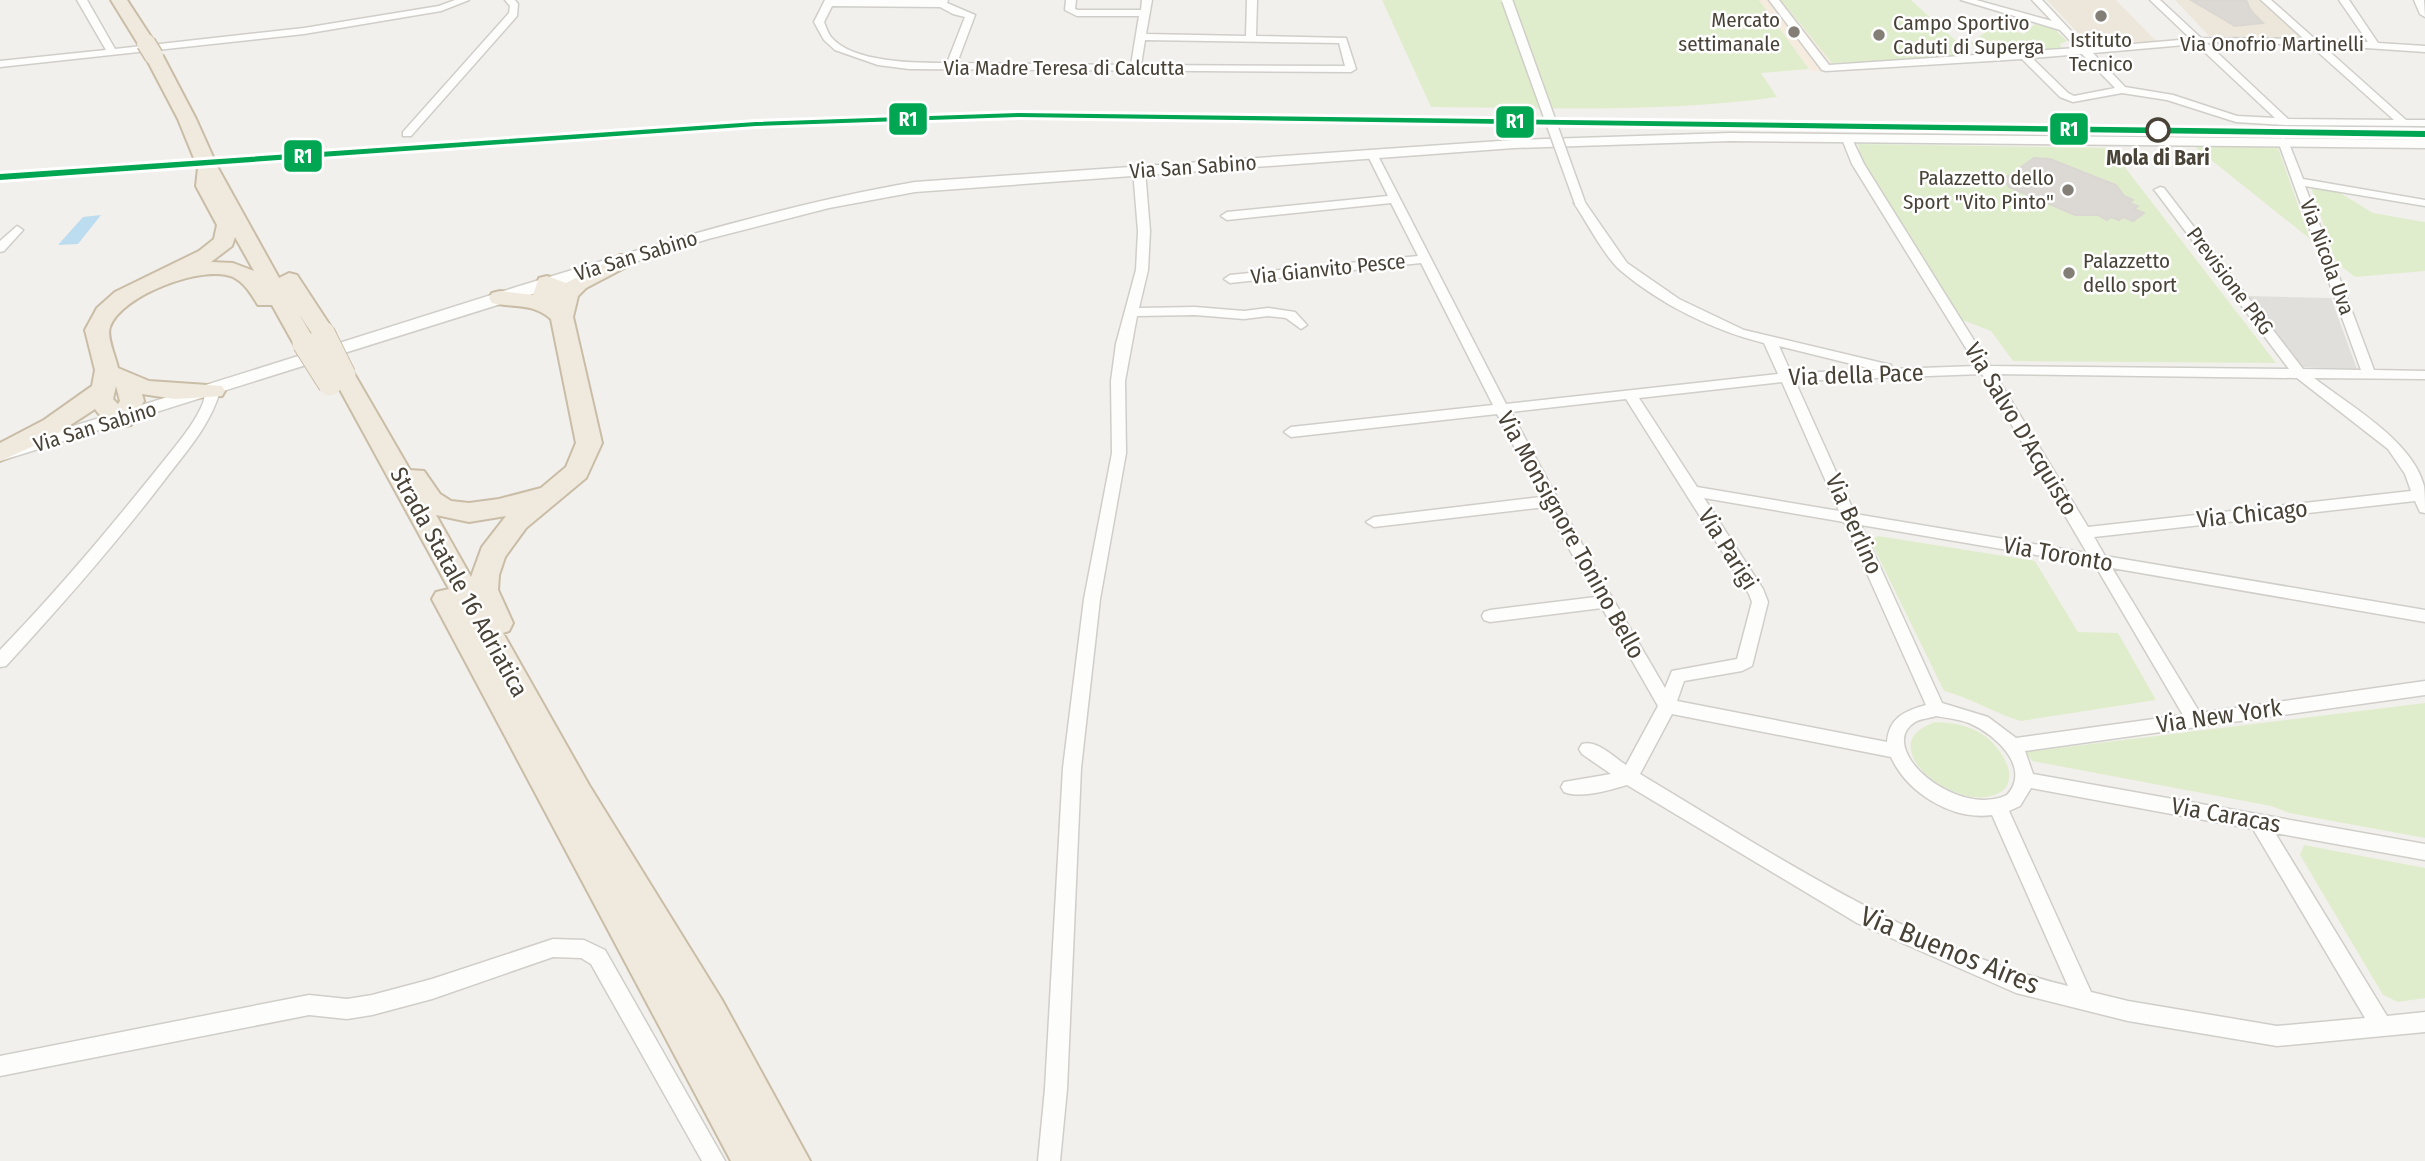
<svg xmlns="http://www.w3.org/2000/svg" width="2425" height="1161" font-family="'Fira Sans Condensed',sans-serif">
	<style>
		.commercial { fill: #f5ebdf }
		.education { fill: #ede7db }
		.green { fill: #e0edcc }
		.parking { fill: #e1dfdc }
		.water { fill: #bcdcf0 }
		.building { fill: #dcd9d4; stroke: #dad7d2; stroke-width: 2 }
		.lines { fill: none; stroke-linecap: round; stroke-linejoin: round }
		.minor-casing { stroke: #d0cec9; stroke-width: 3 }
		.tertiary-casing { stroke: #d0cec9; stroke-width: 3 }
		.trunk-casing { stroke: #cabda7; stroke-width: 4 }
		.minor { fill: #fdfdfc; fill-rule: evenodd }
		.tertiary { fill: #fdfdfc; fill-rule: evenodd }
		.trunk { fill: #f0eade; fill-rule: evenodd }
		.minor-bridge-casing { stroke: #d0cec9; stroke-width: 13; stroke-linecap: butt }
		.trunk-bridge-far1-casing { stroke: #cabda7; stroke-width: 21; stroke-linecap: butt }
		.trunk-bridge-casing { stroke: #cabda7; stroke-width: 25; stroke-linecap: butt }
		.minor-bridge { stroke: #fdfdfc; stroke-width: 10 }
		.trunk-bridge-far1 { stroke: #f0eade; stroke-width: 18 }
		.trunk-bridge { stroke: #f0eade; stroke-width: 23 }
		.rail-1-casing { stroke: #fff; stroke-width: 6 }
		.rail-1 { fill: #00a651; fill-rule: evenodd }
		.poi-dot { fill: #847f76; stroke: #fff; stroke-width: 2.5 }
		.stop-dot { fill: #fff; stroke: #494237; stroke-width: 3.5 }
		.labels { text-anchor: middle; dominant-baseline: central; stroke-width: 5; stroke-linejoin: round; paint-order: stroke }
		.far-poi-label { font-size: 21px; fill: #494237; stroke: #fff; text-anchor: end }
		.far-street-label { font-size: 21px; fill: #494237; stroke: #fff }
		.far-stop-label { font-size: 21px; font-weight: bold; fill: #494237; stroke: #fff }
		.street-label { font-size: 24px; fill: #494237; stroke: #fff }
		.near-street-label { font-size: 28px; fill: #494237; stroke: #fff }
		.line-badge { stroke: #fff; stroke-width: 2.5 }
		.badge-label { font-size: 19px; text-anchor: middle; font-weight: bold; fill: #fff }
	</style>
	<rect width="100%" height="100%" fill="#f2f0ec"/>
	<path class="commercial" d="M1759 0H1781L1832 63 1833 71H1811Z"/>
	<path class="education" d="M2047 0H2116L2156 41 2120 43 2102 40 2101 45H2089Z
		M2175 0H2260L2301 38 2209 36Z"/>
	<path class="green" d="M1382 0H1759L1809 69 1761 73 1777 97C1662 113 1547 108 1431 107Z
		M1781 0H1911L1974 57 1832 63Z
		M2035 24 2054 29 2067 41 2060 44 2062 49 1979 52 1971 43 1994 26 2024 34Z
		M1858 144 2110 148 2276 363 2013 361 1991 331 1960 319 1902 228 1904 226 1899 222 1860 156Z
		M2277 145 2310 239 2195 147Z
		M2311 187 2337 191 2373 213 2425 222V271L2355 277 2336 262Z
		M1878 536 2035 561 2078 632 2118 633 2156 700 2021 721C1995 714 1972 698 1944 691L1870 540Z
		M2425 703V838L2289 813 2271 806 2032 761 2026 752Z
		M1936 722C1953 723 1968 725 1982 734 2004 748 2028 790 1987 797 1944 804 1872 742 1936 722Z
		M2304 845 2425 868V998L2398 1002 2383 995 2300 855Z"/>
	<path class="parking" d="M2247 296 2331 298 2357 369 2301 367Z"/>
	<path class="water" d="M101 215 78 244 58 245 83 217Z"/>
	<path class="building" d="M2191 0H2246L2251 11 2263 23 2235 26Z
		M2034 158 2050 159 2116 185 2124 196 2133 200 2129 203 2138 206 2134 209 2144 213 2133 221 2123 217 2119 220 2111 217 2107 220 2098 215H2075L2009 187 2004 179Z"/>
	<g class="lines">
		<defs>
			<path id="minor" d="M77 0H87L115 49 304 28 439 6 455 0H469L441 11 304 34 0 67V61L106 50Z
				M505 0H515L518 4 517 16 411 136H403V132L509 13 510 6Z
				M825 0H948L947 3 975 15 957 63 1131 65 1139 16H1077L1065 10 1066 0H1076L1075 9 1078 10H1141L1142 0H1152L1146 34 1246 36 1247 0H1257L1256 36 1346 38 1356 69 1351 72 909 69 878 65 835 50 824 40 814 22ZM832 6 940 7 953 14 965 17 947 63C917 63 852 63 831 37 828 33 826 27 824 22ZM1145 40 1339 43 1345 66 1141 65Z
				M1769 0H1779L1829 65 2077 48 2060 30 1961 0H1976L2052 21 2032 0H2042L2087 48 2191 39 2150 0H2160L2201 38 2304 39 2261 0H2271L2315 39 2368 42 2339 0H2349L2378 43 2425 46V52L2322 45 2406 120H2425V126L2285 125 2236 122 2167 100 2122 93 2073 102 2060 97 2022 59 1826 71 1822 70ZM2220 42 2310 45 2394 120 2288 119 2207 43ZM2196 44 2275 118 2237 116 2173 95 2125 87 2093 53ZM2082 54 2115 88 2074 96 2068 93 2032 58Z
				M2414 0H2424L2425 17 2420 14Z
				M1847 136 1852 139 1864 164 1990 366 2289 369 2156 192 2154 190 2160 187 2164 188 2303 369 2361 370 2278 141 2283 138 2288 141 2303 179 2425 200V206L2305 186 2374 370 2425 371V379L2314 378C2349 405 2413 441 2424 486 2425 494 2425 505 2425 513L2420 512 2415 501 2094 537 2105 556 2425 610V622L2112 568 2200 713 2425 681V695L2025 751 2033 774 2425 844V860L2275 833 2387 1016 2425 1012V1032L2277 1046 2128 1021 2016 993 1857 923 1627 785C1609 790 1582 799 1564 792L1561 787 1564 782 1611 774 1582 754 1579 749 1582 744C1596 739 1614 757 1626 765L1658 706 1602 608 1490 622 1484 620 1482 616 1484 612 1490 610 1596 597 1546 507 1374 527 1366 522 1374 517 1541 497 1497 414 1291 437 1284 432 1291 427 1493 405 1421 263 1230 283 1224 279 1230 275 1418 256 1391 203 1227 220 1221 216 1227 212 1388 196 1367 154 1372 151 1377 154 1506 404 1778 374 1764 343C1714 331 1660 304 1620 270 1605 257 1586 221 1574 203L1580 200 1584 201 1627 263 1679 299 1744 330 1891 365 1892 369 1977 366 1852 164 1842 139ZM1779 346 1876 370 1791 373ZM1982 374 2087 553 1855 514 1795 381ZM1995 374 2297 378 2388 449 2405 474 2411 491 2088 527ZM1782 382 1839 511 1697 487 1639 398ZM1626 399 1749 594 1752 602 1737 659 1672 671 1665 688 1596 570 1511 412ZM1704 498 1844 522 1926 705C1904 711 1889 718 1887 742L1677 701 1684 681 1742 671 1752 666 1768 602 1763 589ZM1861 525 2095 565 2183 715 2016 738 1988 717 1942 703ZM1672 714 1891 757C1907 793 1953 821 1992 815L2068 986C1912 948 1776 855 1640 774ZM1936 716C1947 718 1958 719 1969 723 1995 734 2032 767 2007 795 1956 819 1874 748 1915 722 1920 719 1930 718 1936 716ZM2031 788 2253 829 2365 1018 2277 1026 2128 1001 2091 992 2009 811 2020 806Z
				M1139 167 1145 170 1150 231 1148 270 1139 308 1195 307 1244 311 1268 308 1295 312 1307 325 1301 329 1286 318 1268 316 1244 319 1195 315 1137 316 1125 381 1126 453 1100 599 1081 768 1067 1089 1060 1161H1038L1045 1089 1063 768 1084 599 1112 453 1111 381 1116 344 1136 270 1138 231 1133 170Z
				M17 226 23 230 4 251 0 252V241Z
				M213 387 220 391C210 426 185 453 163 482 114 546 61 606 6 666L0 667V650C62 586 118 518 174 448 185 434 196 420 203 403 205 396 205 389 213 387Z
				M553 939 584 940 605 950 725 1161H702L591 964 581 958 553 957 432 999 372 1015 347 1019 309 1015 0 1076V1056L309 995 347 999 372 995 432 979Z"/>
			<path id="tertiary" d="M1730 133 2425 140V148L1730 141 1514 148 915 192 829 208 708 239 0 461V448C176 396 350 339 526 284 654 245 782 205 915 182L1514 140Z"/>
			<path id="trunk" d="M111 0H127L155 43 152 47H140Z
				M154 51 163 56 196 119 218 168 279 278 289 273 297 275 335 333 331 338H315L299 314 316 343 312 348H296L272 305H258C251 294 245 283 233 277 204 264 121 295 110 327 106 337 116 357 118 368L149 381 222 386 225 391 222 396 175 399 142 394 144 401 131 425C116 429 103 421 95 409L49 439 0 461V443L44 420 92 386 95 370 85 330 97 308 115 292 199 251 214 239 217 225 196 186 198 168 178 119 145 56ZM235 237 254 271 233 263 211 262 232 246ZM116 386 120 401 118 404 113 399Z
				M620 255 628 256 631 261 628 266 586 288 578 296 573 317 602 443 586 478 526 528 505 557 499 575 498 590 513 623 509 631 503 633 589 785 722 1000 810 1161H731L432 599 436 592 449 589 332 375 336 370 344 368 352 370 410 470 424 471 440 494 451 501 469 503 499 499 541 488 566 467 576 443 551 319C533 303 515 308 492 303L489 298 492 293 500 291 533 295 539 278 547 276 566 283ZM436 515 469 522 506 516 482 547 471 577Z"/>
		</defs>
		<use href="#minor" class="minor-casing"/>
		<use href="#tertiary" class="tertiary-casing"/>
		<use href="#trunk" class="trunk-casing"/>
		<use href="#minor" class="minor"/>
		<use href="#tertiary" class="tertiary"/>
		<use href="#trunk" class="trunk"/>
		<defs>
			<path id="minor-bridge" d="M1507 0 1580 203"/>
			<path id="trunk-bridge-far1" d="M146 43 154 56"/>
			<path id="trunk-bridge" d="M323 333 344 375
				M304 343 330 384"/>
		</defs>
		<use href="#minor-bridge" class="minor-bridge-casing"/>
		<use href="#trunk-bridge-far1" class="trunk-bridge-far1-casing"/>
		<use href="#trunk-bridge" class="trunk-bridge-casing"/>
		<use href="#minor-bridge" class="minor-bridge"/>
		<use href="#trunk-bridge-far1" class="trunk-bridge-far1"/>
		<use href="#trunk-bridge" class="trunk-bridge"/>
		<defs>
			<path id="rail-1" d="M1018 113 2425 131V137L1018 117 756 126 0 180V174L756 122Z"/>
		</defs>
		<use href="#rail-1" class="rail-1-casing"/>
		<use href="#rail-1" class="rail-1"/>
	</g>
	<g class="poi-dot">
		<circle cx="2101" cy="16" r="7"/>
		<circle cx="1794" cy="32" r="7"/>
		<circle cx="1879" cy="35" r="7"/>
		<circle cx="2068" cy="190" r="7"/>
		<circle cx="2069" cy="273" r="7"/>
	</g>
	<circle class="stop-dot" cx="2158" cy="130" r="11"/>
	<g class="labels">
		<g class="far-poi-label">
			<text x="1780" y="20">Mercato<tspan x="1780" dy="24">settimanale</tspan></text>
			<text x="1893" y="23" text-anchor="start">Campo Sportivo<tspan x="1893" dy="24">Caduti di Superga</tspan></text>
			<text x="2101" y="40" text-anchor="middle">Istituto<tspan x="2101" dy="24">Tecnico</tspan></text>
			<text x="2054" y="178">Palazzetto dello<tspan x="2054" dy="24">Sport "Vito Pinto"</tspan></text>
			<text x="2083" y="261" text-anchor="start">Palazzetto<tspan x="2083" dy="24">dello sport</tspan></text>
		</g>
		<g class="far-street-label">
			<text x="2272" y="44">Via Onofrio Martinelli</text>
			<text x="1064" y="68">Via Madre Teresa di Calcutta</text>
			<text transform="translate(1193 167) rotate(-4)">Via San Sabino</text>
			<text transform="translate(636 256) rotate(-17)">Via San Sabino</text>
			<text transform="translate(2327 257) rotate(70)">Via Nicola Uva</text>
			<text transform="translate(1328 269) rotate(-6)">Via Gianvito Pesce</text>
			<text transform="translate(2230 281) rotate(53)">Previsione PRG</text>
			<text transform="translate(95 427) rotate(-17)">Via San Sabino</text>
		</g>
		<g class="far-stop-label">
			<text x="2158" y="158">Mola di Bari</text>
		</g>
		<g class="street-label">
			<text transform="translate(1856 375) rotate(-2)">Via della Pace</text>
			<text transform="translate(2021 429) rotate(59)">Via Salvo D'Acquisto</text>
			<text transform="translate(2252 514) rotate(-6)">Via Chicago</text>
			<text transform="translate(1854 524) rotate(66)">Via Berlino</text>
			<text transform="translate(1571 535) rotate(61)">Via Monsignore Tonino Bello</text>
			<text transform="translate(1728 549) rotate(58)">Via Parigi</text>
			<text transform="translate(2058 554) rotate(10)">Via Toronto</text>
			<text transform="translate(459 582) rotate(61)">Strada Statale 16 Adriatica</text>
			<text transform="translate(2219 716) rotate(-8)">Via New York</text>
			<text transform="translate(2226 815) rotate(10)">Via Caracas</text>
		</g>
		<g class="near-street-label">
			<text transform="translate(1950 950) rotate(22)">Via Buenos Aires</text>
		</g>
	</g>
	<g class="line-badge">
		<rect x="888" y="102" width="40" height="34" rx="7" fill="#00a651"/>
		<rect x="1495" y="105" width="40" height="34" rx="7" fill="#00a651"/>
		<rect x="2049" y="112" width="40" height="34" rx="7" fill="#00a651"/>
		<rect x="283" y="139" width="40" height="34" rx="7" fill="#00a651"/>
	</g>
	<g class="badge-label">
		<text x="908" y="126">R1</text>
		<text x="1515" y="128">R1</text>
		<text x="2069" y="136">R1</text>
		<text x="303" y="163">R1</text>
	</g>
</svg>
